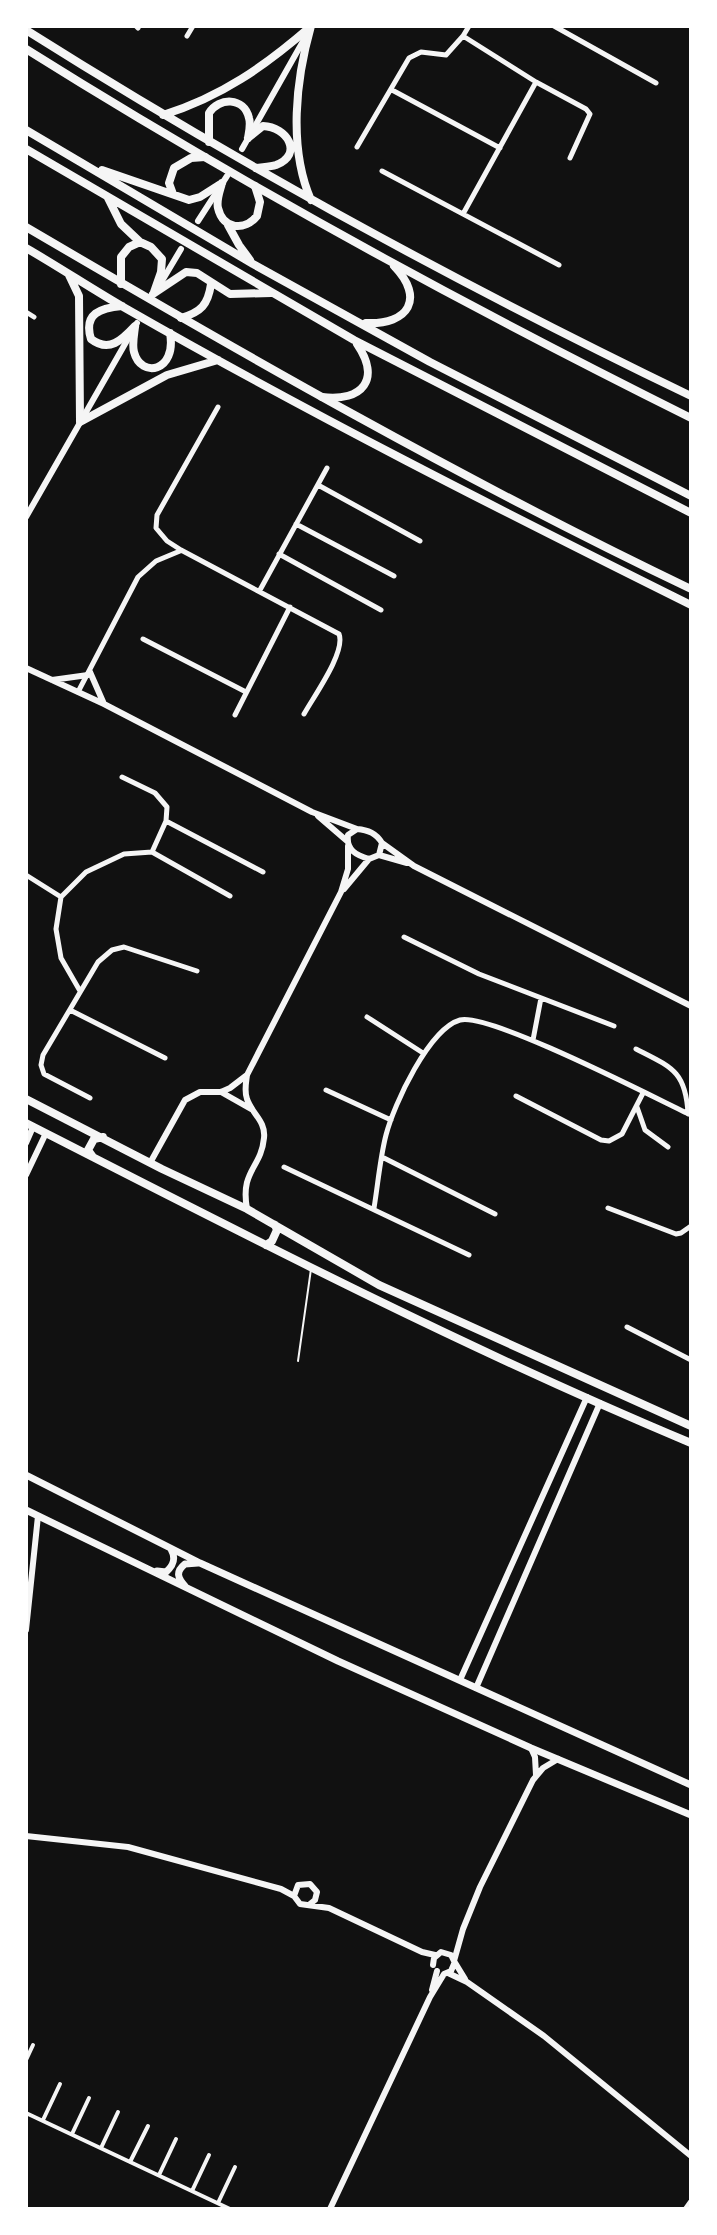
<svg xmlns="http://www.w3.org/2000/svg" width="717" height="2235" font-family="Arial,sans-serif">
	<style>
		.lines { fill: none; stroke-linecap: round; stroke-linejoin: round }
		.service { stroke: #f5f5f5; stroke-width: 2 }
		.pedestrian { stroke: #f5f5f5; stroke-width: 4 }
		.minor { stroke: #f5f5f5; stroke-width: 5 }
		.tertiary { stroke: #f5f5f5; stroke-width: 6 }
		.secondary { stroke: #f5f5f5; stroke-width: 7 }
		.primary { stroke: #f5f5f5; stroke-width: 8 }
		.trunk { stroke: #f5f5f5; stroke-width: 8 }
	</style>
	<rect width="100%" height="100%" fill="#111"/>
	<g class="lines">
		<path class="service" d="M298 1361 311 1269"/>
		<path class="pedestrian" d="M26 2060 33 2045
			M26 2113 230 2209
			M43 2120 60 2084
			M72 2134 89 2098
			M101 2148 118 2112
			M130 2162 148 2126
			M159 2175 176 2139
			M192 2191 209 2155
			M218 2203 235 2167"/>
		<path class="minor" d="M136 26 138 28
			M469 26 463 36 536 82 586 109 590 114 570 158
			M554 26 656 83
			M187 36 193 26
			M392 90 500 148
			M357 147 409 58 421 52 446 55 463 36
			M382 171 559 265
			M463 214 536 82
			M26 312 34 317
			M218 407 157 515 156 528 167 541 181 550 339 634C346 652 314 696 304 714
			M318 485 420 541
			M296 524 394 576
			M279 554 381 610
			M260 590 327 468
			M143 639 246 692
			M78 692 138 577 156 561 180 551
			M235 715 290 607
			M122 777 155 793 167 807 166 821 152 852
			M166 821 263 872
			M26 875 61 897
			M404 937 479 974 614 1026
			M80 991 61 958 56 929 61 897 86 872 124 854 152 852 230 896
			M70 1010 165 1058
			M367 1017 423 1053
			M533 1040 541 998
			M636 1049C671 1067 686 1071 688 1114
			M326 1090 391 1120
			M516 1096 601 1140 609 1141 622 1134 643 1093
			M90 1098 44 1074 41 1065 43 1055 98 962 112 950 124 947 197 971
			M637 1107 645 1130 668 1147
			M382 1157 495 1214
			M284 1167 469 1255
			M374 1208C378 1184 380 1158 386 1135 394 1104 429 1029 460 1020 489 1012 655 1098 691 1115
			M608 1208 676 1234 681 1233 691 1226
			M627 1327 691 1360"/>
		<path class="tertiary" d="M242 149 306 36
			M198 221 227 176
			M159 286 181 249
			M26 517 137 323
			M26 668 104 704 312 812 357 829
			M90 672 104 704
			M52 680 88 675
			M318 816 347 841
			M357 829C368 830 376 833 382 843L379 855 369 859C356 855 346 850 348 835Z
			M382 843 414 866 691 1006
			M379 855 407 863
			M344 889 369 859
			M221 1092 251 1109
			M26 1143 33 1127
			M150 1163 185 1100 200 1092H221L230 1088 247 1075 341 892 348 869V846
			M26 1175 46 1133
			M247 1209C240 1170 261 1169 264 1138 266 1121 252 1114 247 1099 244 1091 246 1083 247 1075
			M26 1630 38 1516
			M460 1680 587 1397
			M476 1688 600 1403
			M531 1748 535 1757 536 1775
			M26 1836 128 1847 281 1889 294 1896 300 1904 329 1908 422 1952 435 1955
			M294 1896 298 1885 310 1884 317 1892 315 1900 310 1904
			M433 1965 434 1958 441 1952 451 1955 454 1961
			M448 1973 467 1982 544 2036 691 2156
			M465 1979 454 1961 463 1929 480 1887 533 1780 543 1768 558 1759
			M432 1990 437 1971
			M330 2209 430 1997 444 1974 451 1971 454 1964
			M686 2209 691 2202"/>
		<path class="secondary" d="M26 1475 200 1563 691 1785
			M26 1510 338 1661 531 1748 691 1815
			M157 1571 166 1572C174 1565 176 1558 171 1549
			M185 1586C178 1578 175 1572 185 1564L198 1563"/>
		<path class="primary" d="M26 30C240 165 463 286 691 396
			M26 49C241 184 464 305 691 418
			M163 115C221 97 265 66 310 27
			M248 138 263 126C287 127 304 154 276 165 270 167 262 167 256 168
			M209 142V113C219 97 244 97 249 118 251 124 249 132 248 138
			M311 200C288 147 296 79 311 26
			M26 227C244 355 463 480 691 589
			M26 248C59 267 92 289 125 308 310 414 500 510 691 605
			M69 275 79 296 80 422 167 375 218 360
			M122 306C101 308 83 313 91 339 109 353 122 340 135 326
			M135 327C134 335 132 345 134 352 141 379 177 372 170 333
			M26 1099 162 1169 247 1209 379 1285 691 1426
			M26 1123C245 1235 464 1348 691 1443
			M93 1157 88 1150 94 1139 103 1137
			M266 1245 272 1241 277 1230 275 1225"/>
		<path class="trunk" d="M26 130 253 264 430 362 691 496
			M26 149 354 340 691 513
			M102 170 189 200 200 197 222 183
			M222 183C220 191 216 200 218 208 223 230 245 231 257 216L260 202 255 186
			M173 194 169 183 174 168 191 158 205 157
			M108 198 121 224 140 242
			M228 225 239 245 250 260
			M121 284V257L129 247 140 242 151 247 162 259 161 272 154 292
			M153 294 186 272 197 273 230 294 271 293
			M181 318C201 312 208 305 211 284
			M366 323C409 325 425 298 394 266
			M322 397C363 402 381 379 357 344"/>
	</g>
	<rect width="717" height="2235" fill="none" stroke="#ffffff" stroke-width="56"/>
</svg>
